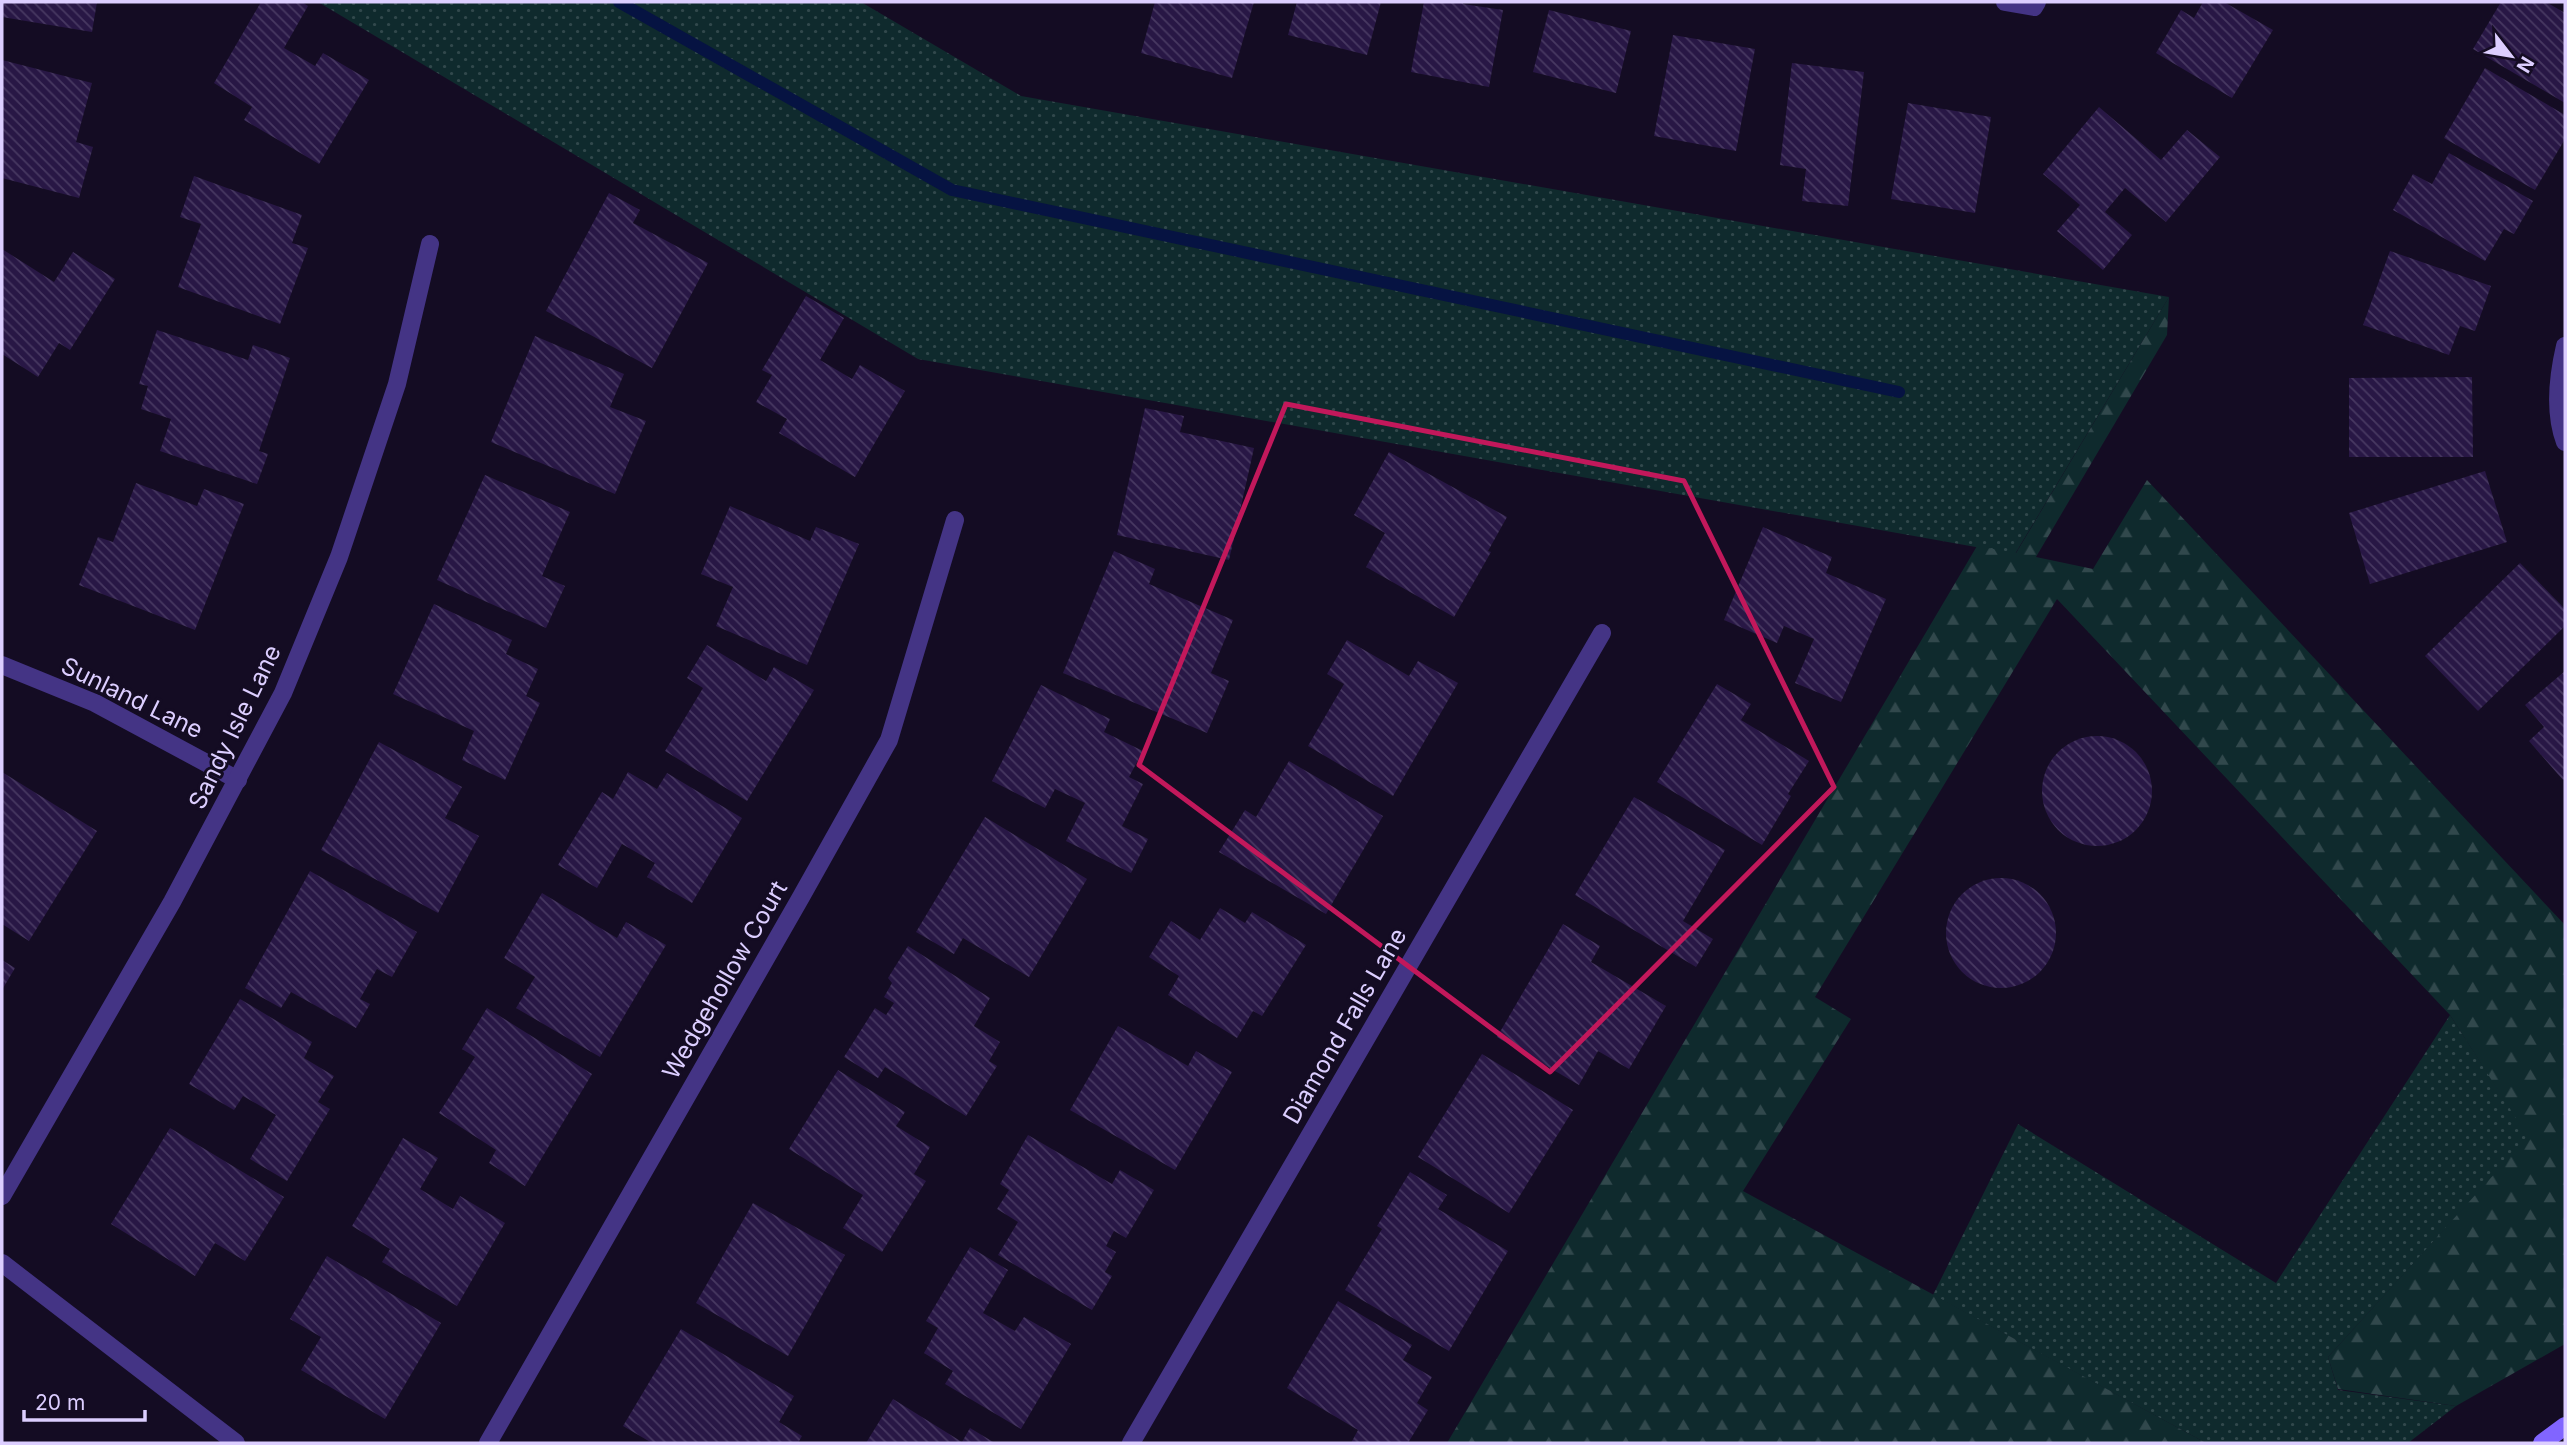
<svg xmlns="http://www.w3.org/2000/svg" width="2567" height="1445" viewBox="0 0 2567 1445" font-family="Inter,sans-serif">
  <style>
    .grass { fill: url(#grass-dots) }
    .forest { fill: url(#forest-firs) }
    .lines { fill: none; stroke-linecap: round; stroke-linejoin: round }
    .stream { stroke: #061342; stroke-width: 12 }
    .building { fill: url(#building-back-hatch) }
    .street { stroke: #443485; stroke-width: 18 }
    .secondary { stroke: #8165ff; stroke-width: 18 }
    .marked { fill: none; stroke: #c2185b; stroke-width: 5; stroke-linejoin: round }
    .labels { text-anchor: middle; stroke-width: 6; stroke-linejoin: round; paint-order: stroke }
    .street-label { font-size: 24px; fill: #dcceff; stroke: #140c23 }
  </style>
  <defs>
    <pattern id="grass-dots" width="8" height="8" patternUnits="userSpaceOnUse" patternTransform="scale(1.75)"><rect width="8" height="8" fill="#0f2a2d"/><path d="M2 2h.1M6 6h.1" fill="none" stroke="#31484c" stroke-width="1.8" stroke-linecap="round"/></pattern>
    <pattern id="forest-firs" width="22" height="20" patternUnits="userSpaceOnUse" patternTransform="scale(1.75)"><rect width="22" height="20" fill="#0f2a2d"/><path d="M5 1l3.5 6h-7zM16 11l3.5 6h-7z" fill="#31484c"/></pattern>
    <pattern id="building-back-hatch" width="6" height="6" patternUnits="userSpaceOnUse" patternTransform="scale(1.75)"><rect width="6" height="6" fill="#281745"/><path d="M-1 5l2 2M0 0l6 6M5-1l2 2" fill="none" stroke="#473861"/></pattern>
  </defs>
  <rect width="100%" height="100%" fill="#140c23"/>
  <!-- grass -->
  <g class="grass">
    <polygon points="318,2 861,2 1021,96 2169,297 2015,554 918,359"/>
    <polygon points="2450,1015 2529,1137 2328,1357 2338,1390 2456,1406 2408,1443 2206,1443 1933,1295 2018,1124 2276,1283"/>
  </g>
  <!-- forest -->
  <polygon class="forest" points="2169,297 2167,335 2036,557 2093,569 2147,480 2565,925 2565,1344 2456,1406 2338,1389 2328,1357 2528,1137 2450,1015 2057,599 1815,997 1851,1019 1743,1191 2206,1443 1447,1443 1977,546 2016,553"/>
  <g class="lines">
    <!-- stream -->
    <polyline class="stream" points="619,2 952,190 1899,392"/>
  </g>
  <!-- building -->
  <g class="building">
    <polygon points="2,2 97,2 92,32 2,17"/>
    <polygon points="261,2 302,2 308,6 284,48 315,66 323,53 369,80 319,164 244,120 252,107 214,83"/>
    <polygon points="1155,2 1254,2 1232,78 1141,53"/>
    <polygon points="1297,2 1381,2 1367,55 1288,35"/>
    <polygon points="1424,2 1464,2 1463,4 1503,10 1489,87 1411,72"/>
    <polygon points="2203,2 2224,2 2273,30 2232,98 2156,53 2181,10 2194,18"/>
    <polygon points="2501,2 2546,2 2565,13 2565,103 2473,49"/>
    <polygon points="1549,10 1631,31 1616,93 1533,72"/>
    <polygon points="1673,35 1755,49 1736,151 1654,136"/>
    <polygon points="2,60 92,83 76,142 93,147 79,198 2,178"/>
    <polygon points="1792,63 1864,72 1848,206 1802,201 1806,169 1780,165"/>
    <polygon points="2485,68 2565,115 2565,139 2535,190 2444,138"/>
    <polygon points="1908,103 1991,117 1975,213 1891,199"/>
    <polygon points="2099,107 2161,160 2187,130 2220,157 2166,222 2125,188 2105,212 2132,235 2103,270 2057,231 2080,205 2043,174"/>
    <polygon points="2449,153 2533,201 2514,234 2504,229 2485,261 2393,210 2413,174 2432,184"/>
    <polygon points="194,176 302,215 292,243 308,248 280,324 178,287 201,224 180,217"/>
    <polygon points="609,193 640,210 633,223 708,263 652,368 546,311"/>
    <polygon points="2,249 54,282 73,252 115,279 70,350 59,343 38,377 2,354"/>
    <polygon points="2390,251 2491,286 2475,331 2460,326 2449,355 2363,325"/>
    <polygon points="806,296 844,318 820,360 852,379 860,365 905,391 855,477 779,433 787,419 756,402 772,375 762,370"/>
    <polygon points="157,330 248,360 253,345 290,358 259,451 268,454 257,484 160,451 171,419 141,409 148,386 139,384"/>
    <polygon points="535,336 624,374 610,407 646,421 615,494 491,442"/>
    <polygon points="2472,377 2473,457 2349,457 2349,378"/>
    <polygon points="1145,408 1184,416 1180,432 1254,448 1229,560 1117,535"/>
    <polygon points="1389,452 1507,517 1488,551 1491,552 1454,617 1366,567 1385,533 1354,515"/>
    <polygon points="2485,471 2507,542 2370,584 2349,513"/>
    <polygon points="485,475 570,512 542,576 565,586 546,628 437,580"/>
    <polygon points="136,483 197,506 204,489 244,504 195,630 79,585 98,537 113,542"/>
    <polygon points="730,506 810,541 816,527 859,544 807,665 716,626 733,587 701,574"/>
    <polygon points="1763,527 1832,557 1826,573 1886,599 1841,702 1795,683 1814,639 1784,626 1777,643 1724,620"/>
    <polygon points="1114,551 1155,569 1149,584 1233,620 1211,673 1229,681 1207,733 1063,673"/>
    <polygon points="2520,563 2565,609 2565,626 2478,711 2425,656"/>
    <polygon points="434,604 512,640 506,654 538,669 526,696 540,703 505,780 462,760 474,731 393,694"/>
    <polygon points="1347,640 1409,676 1418,661 1458,683 1393,796 1308,746 1344,684 1327,674"/>
    <polygon points="707,645 766,681 774,667 814,690 747,801 665,751 703,688 687,678"/>
    <polygon points="2565,671 2565,778 2563,780 2529,741 2544,727 2525,705"/>
    <polygon points="1717,684 1751,704 1741,720 1809,761 1788,794 1791,796 1762,845 1657,782"/>
    <polygon points="1041,685 1110,719 1104,732 1143,751 1129,777 1143,784 1122,826 1148,839 1131,873 1066,841 1085,803 1055,789 1045,808 992,781"/>
    <circle cx="2097" cy="791" r="55"/>
    <polygon points="379,742 462,787 445,818 479,836 438,913 321,850"/>
    <polygon points="1289,761 1383,816 1326,914 1219,852 1245,810 1256,817"/>
    <polygon points="2,772 97,831 29,941 2,924"/>
    <polygon points="628,772 657,789 667,773 742,818 692,903 647,877 655,863 622,844 597,888 558,865 602,792 613,799"/>
    <polygon points="1634,797 1725,850 1683,921 1713,939 1696,967 1575,895"/>
    <polygon points="985,817 1087,879 1029,977 963,938 954,954 916,932"/>
    <polygon points="310,871 417,932 392,977 377,969 360,999 370,1004 356,1028 291,992 281,1008 245,988"/>
    <circle cx="2001" cy="933" r="55"/>
    <polygon points="542,893 617,938 626,922 666,945 600,1057 516,1008 535,977 504,958"/>
    <polygon points="1220,908 1245,923 1252,912 1306,945 1262,1016 1253,1011 1237,1038 1168,995 1179,976 1149,957 1171,921 1200,940"/>
    <polygon points="1563,924 1600,946 1591,962 1666,1006 1629,1069 1598,1051 1579,1085 1497,1037"/>
    <polygon points="908,946 990,998 974,1026 1000,1042 989,1061 997,1066 966,1116 885,1067 878,1078 844,1057 875,1008 886,1015 894,1003 884,997 892,983 888,978"/>
    <polygon points="2,960 15,968 2,990"/>
    <polygon points="240,999 312,1042 304,1058 334,1076 318,1102 330,1109 287,1181 250,1159 276,1115 243,1096 234,1110 189,1084"/>
    <polygon points="487,1008 592,1074 525,1186 489,1163 496,1150 439,1113 475,1057 462,1049"/>
    <polygon points="1118,1026 1188,1066 1196,1051 1232,1072 1175,1170 1070,1110"/>
    <polygon points="1482,1054 1573,1110 1509,1213 1418,1157"/>
    <polygon points="838,1070 905,1112 896,1126 930,1147 914,1174 926,1181 882,1252 843,1228 863,1195 789,1149"/>
    <polygon points="170,1128 284,1197 245,1261 215,1243 195,1276 111,1224"/>
    <polygon points="1028,1135 1112,1184 1120,1170 1154,1190 1126,1238 1114,1231 1106,1246 1116,1252 1105,1272 1112,1276 1092,1310 998,1255 1018,1222 997,1209 1009,1190 1000,1184"/>
    <polygon points="403,1138 438,1158 420,1189 453,1209 460,1196 505,1223 457,1306 382,1262 390,1249 352,1226"/>
    <polygon points="1410,1172 1447,1195 1438,1209 1508,1251 1449,1351 1345,1290 1382,1229 1377,1226"/>
    <polygon points="753,1203 845,1255 788,1356 696,1303"/>
    <polygon points="970,1247 1008,1270 983,1313 1015,1331 1024,1317 1071,1344 1021,1429 945,1384 953,1371 924,1353 938,1328 926,1321"/>
    <polygon points="327,1256 441,1323 385,1419 301,1370 321,1337 290,1319"/>
    <polygon points="1338,1301 1412,1345 1403,1360 1432,1377 1417,1403 1428,1410 1408,1443 1351,1443 1358,1430 1287,1388"/>
    <polygon points="681,1329 794,1396 779,1422 802,1436 798,1443 652,1443 623,1426"/>
    <polygon points="893,1399 962,1442 970,1428 995,1443 866,1443"/>
  </g>
  <g class="lines">
    <!-- street -->
    <g class="street">
      <polyline points="2005,2 2034,7 2037,2"/>
      <path d="M2565 346C2558 376 2554 413 2565 442"/>
      <polyline points="2,665 95,703 238,780"/>
      <polyline points="2,1196 172,902 283,693 339,557 397,384 430,244"/>
      <polyline points="2,1263 236,1443"/>
      <polyline points="488,1443 801,897 889,740 955,520"/>
      <polyline points="1131,1443 1602,633"/>
    </g>
    <!-- secondary -->
    <polyline class="secondary" points="2542,1443 2565,1426"/>
  </g>
  <!-- marked area -->
  <path class="marked" d="M1286 404 1684 481 1834 787 1550 1072 1139 765Z"/>
  <g class="labels">
    <!-- street labels -->
    <g class="street-label">
      <text transform="translate(132 698) rotate(26)" y="8">Sunland Lane</text>
      <text transform="translate(235 727) rotate(-64)" y="8">Sandy Isle Lane</text>
      <text transform="translate(725 980) rotate(-60)" y="8">Wedgehollow Court</text>
      <text transform="translate(1345 1026) rotate(-60)" y="8">Diamond Falls Lane</text>
    </g>
  </g>
  <!-- border -->
  <rect width="2567" height="1445" fill="none" stroke="#dcceff" stroke-width="7"/>
  <!-- north arrow -->
  <g transform="translate(2511 56) rotate(121)" stroke="#140c23" stroke-width="5" paint-order="stroke">
  <path d="M0-5L12 26L0 18L-12 26Z" fill="#dcceff"/>
  <text y="-10" font-size="19" font-weight="bold" text-anchor="middle" fill="#dcceff">N</text>
  </g>
  <!-- scale -->
  <path d="M24 1410v10h121v-10" fill="none" stroke="#dcceff" stroke-width="3.5"/>
  <text x="35" y="1410" font-size="21" fill="#dcceff" stroke="#140c23" stroke-width="5" paint-order="stroke">20 m</text>
</svg>
